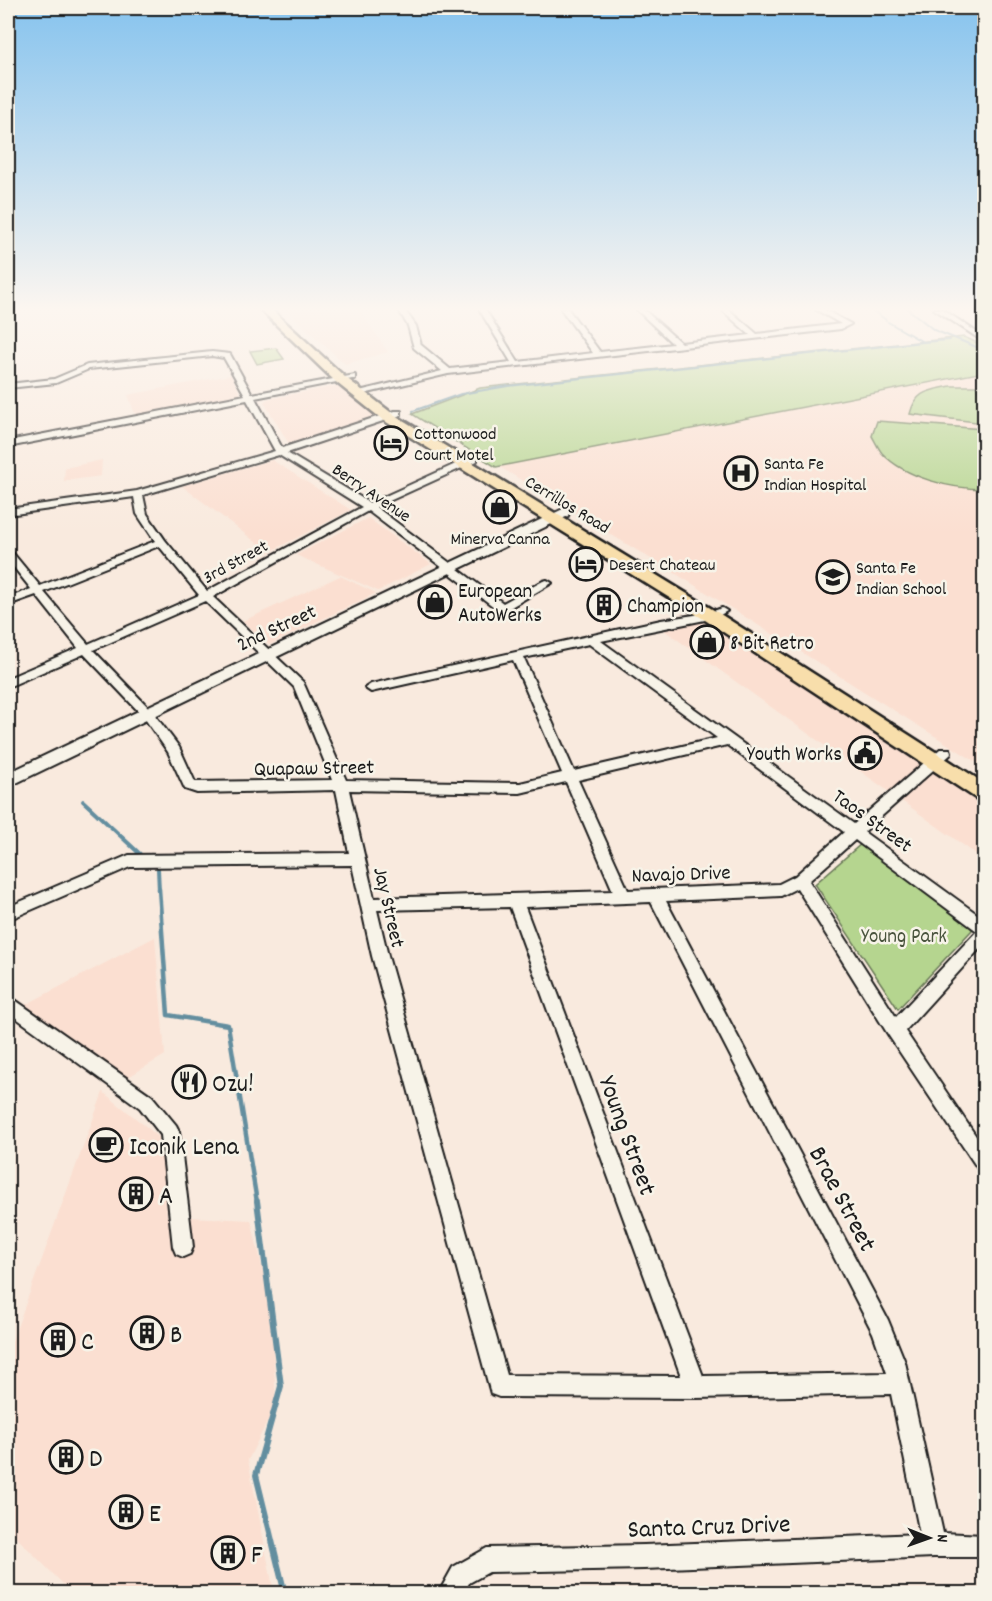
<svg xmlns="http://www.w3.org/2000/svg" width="992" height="1601" viewBox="0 0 992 1601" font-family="Dekko,sans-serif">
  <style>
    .built { fill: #fbdfd1 }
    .green { fill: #b5d58f; stroke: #687856; stroke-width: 1.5 }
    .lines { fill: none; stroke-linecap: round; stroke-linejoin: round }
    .stream-far3 { stroke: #648e9f; stroke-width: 2 }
    .stream-far2 { stroke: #648e9f; stroke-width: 4 }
    .stream-far1 { stroke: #648e9f; stroke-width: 4.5 }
    .stream { stroke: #648e9f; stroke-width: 6 }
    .street-casing { stroke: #1c1c1c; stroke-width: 4 }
    .secondary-casing { stroke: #1c1c1c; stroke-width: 4 }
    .primary-casing { stroke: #1c1c1c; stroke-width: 5 }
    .street { fill: #f7f3e8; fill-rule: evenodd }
    .secondary { fill: #f7f3e8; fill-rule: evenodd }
    .primary { fill: #f8deab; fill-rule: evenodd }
    .labels { text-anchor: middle; stroke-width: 5; stroke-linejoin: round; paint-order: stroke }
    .far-poi-label { font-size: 18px; fill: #1c1c1c; stroke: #f7f3e8; text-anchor: start }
    .far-street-label { font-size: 18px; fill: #1c1c1c; stroke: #f7f3e8 }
    .poi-label { font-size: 21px; fill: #1c1c1c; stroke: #f7f3e8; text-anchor: start }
    .street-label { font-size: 21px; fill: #1c1c1c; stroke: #f7f3e8 }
    .park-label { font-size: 21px; fill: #4a543e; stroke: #f7f3e8 }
    .near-poi-label { font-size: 26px; fill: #1c1c1c; stroke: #f7f3e8; text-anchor: start }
    .near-street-label { font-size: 26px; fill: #1c1c1c; stroke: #f7f3e8 }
  </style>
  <rect width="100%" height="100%" fill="#f9eade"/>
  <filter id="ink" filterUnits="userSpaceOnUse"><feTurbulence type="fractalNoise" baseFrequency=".0167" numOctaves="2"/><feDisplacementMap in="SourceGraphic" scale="12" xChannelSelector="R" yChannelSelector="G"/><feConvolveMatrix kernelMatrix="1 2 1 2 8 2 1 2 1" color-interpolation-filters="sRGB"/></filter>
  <g filter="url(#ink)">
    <!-- built -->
    <g class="built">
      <polygon points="285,309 359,309 388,352 345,364"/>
      <polygon points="984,372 984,767 696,586 498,466"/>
      <polygon points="231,375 242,397 136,417 128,395"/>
      <polygon points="335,386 341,387 377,416 289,444 264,402 267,399"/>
      <polygon points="102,460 101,476 64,481 65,468"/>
      <polygon points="272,460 351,510 269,552 182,486"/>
      <polygon points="368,518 431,564 378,591 296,555"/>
      <polygon points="340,576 376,593 269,645 243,621"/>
      <polygon points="707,621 984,801 984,860 664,630"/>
      <polygon points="155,937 165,1055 125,1079 25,1005"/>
      <polygon points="103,1092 159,1137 163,1152 167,1216 251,1220 271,1305 276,1404 248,1460 274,1593 72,1593 8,1529 8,1352"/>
    </g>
    <!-- green -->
    <g class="green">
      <polygon points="964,337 984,346 984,372 496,467 412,414 480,388"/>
      <polygon points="276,348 284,359 257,364 250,351"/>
      <path d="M951 386H976L984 402V423L910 414C916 390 929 391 951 386Z"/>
      <path d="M877 421 984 429V489C952 489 905 478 882 453 878 448 875 441 872 436Z"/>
      <polygon points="861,844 971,926 972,930 898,1009 815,884"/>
    </g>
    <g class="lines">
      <!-- stream-far3 -->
      <g class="stream-far3">
        <polyline points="871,309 886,320"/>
        <polyline points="908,309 934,330 984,350"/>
        <polyline points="888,322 923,342 950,340"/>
        <polyline points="413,411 461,394 508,386 923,342"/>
      </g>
      <!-- stream-far2 -->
      <g class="stream-far2">
        <polyline points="83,801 140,854"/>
        <polyline points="158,869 159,891"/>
      </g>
      <!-- stream-far1 -->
      <polyline class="stream-far1" points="159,889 168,1015 228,1025 257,1202"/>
      <!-- stream -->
      <polyline class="stream" points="257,1201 281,1386 256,1475 285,1594"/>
      <!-- street casing -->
      <g class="street-casing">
        <g id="street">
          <polygon points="398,309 404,309 416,326 421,345 450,369 511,362 479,309 485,309 518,362 593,353 561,309 568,309 600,352 673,344 636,309 643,309 681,343 750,335 721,309 728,309 757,334 841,324 815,309 823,309 851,324 841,329 448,374 355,396 355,392 442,371 414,348 408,326"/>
          <polygon points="934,309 942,309 984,337 984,342"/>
          <path d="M212 352 230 354 252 394 355 375V379H352L255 398 282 448 395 411H401V415L287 453 370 503 471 457H477V461L376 507 503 603 543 581 547 580 552 583 506 610H498L368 511 213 597 303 682 346 780 520 783 562 773 513 660 371 692 365 688 371 684 661 620 708 613 722 608 727 611 715 618 601 641 854 824 940 749H950L951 752 950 755 864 832 984 919V944L905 1031 984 1148V1172L978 1169 889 1036 797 888 781 896 666 901 888 1320 905 1362 943 1533 984 1535V1557H934L644 1569 489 1572 469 1583 464 1594H438L453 1567 487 1548 644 1545 920 1534 891 1394 696 1398 499 1397 491 1394 372 956 352 865 130 867 8 920V907L129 855 349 853 336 790 197 793 185 789 168 752 143 716 84 654 8 687V678L78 648 36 595 8 605V598L31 589 8 560V551L12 552 40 586 155 541 137 514 134 497 8 515V509L137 491 275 451 247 400 8 447V441L245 395 224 358 212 356 89 369 56 383 8 388V384L54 379 87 365ZM279 455 362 507 207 591 165 540 147 514 143 495ZM159 546 199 595 88 644 44 592ZM205 601 294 687 332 780 195 782 179 747 151 710 93 650ZM589 644 717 738 574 771 524 658ZM727 745 844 832 795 876 779 884 628 890 578 780ZM566 782 613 891 374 898 349 790 520 793ZM855 840 977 931 896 1017 809 881ZM651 902 873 1333 887 1373 703 1376 525 907ZM510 907 681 1376 507 1375 388 956 377 910Z"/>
          <polygon points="8,995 152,1096 176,1125 179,1131 193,1247 190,1254 183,1257 176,1254 173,1247 161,1135 140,1108 8,1012"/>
        </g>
      </g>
      <!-- secondary casing -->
      <g class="secondary-casing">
        <polygon id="secondary" points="563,509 568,510 569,513 568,516 8,787 8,773"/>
      </g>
      <!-- primary casing -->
      <g class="primary-casing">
        <polygon id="primary" points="260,309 271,309 345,377 393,414 717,612 984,783 984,801 977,799 705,620 383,420 337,383"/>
      </g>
      <!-- street -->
      <use href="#street" class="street"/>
      <!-- secondary -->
      <use href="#secondary" class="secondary"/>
      <!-- primary -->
      <use href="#primary" class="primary"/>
    </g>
  </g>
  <!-- sky -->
  <linearGradient id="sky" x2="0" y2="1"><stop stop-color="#86c3ee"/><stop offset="0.58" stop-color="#fcf6f0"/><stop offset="1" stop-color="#fcf6f0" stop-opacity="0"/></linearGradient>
  <rect width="992" height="533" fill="url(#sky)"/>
  <!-- icons -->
  <defs>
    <g id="hotel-ring" transform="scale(1.725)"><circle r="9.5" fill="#f7f3e8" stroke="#1c1c1c" stroke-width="1.5"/><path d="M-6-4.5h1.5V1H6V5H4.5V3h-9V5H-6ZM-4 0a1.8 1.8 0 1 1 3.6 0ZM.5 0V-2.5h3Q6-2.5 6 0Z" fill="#1c1c1c"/></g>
    <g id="hospital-ring" transform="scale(1.725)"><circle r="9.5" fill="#f7f3e8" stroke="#1c1c1c" stroke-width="1.5"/><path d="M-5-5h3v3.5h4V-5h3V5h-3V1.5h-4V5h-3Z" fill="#1c1c1c"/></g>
    <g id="shop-ring" transform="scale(1.725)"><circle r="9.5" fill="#f7f3e8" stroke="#1c1c1c" stroke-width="1.5"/><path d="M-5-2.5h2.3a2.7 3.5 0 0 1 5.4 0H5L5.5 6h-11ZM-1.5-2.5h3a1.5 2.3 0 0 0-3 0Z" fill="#1c1c1c"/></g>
    <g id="school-ring" transform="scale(1.725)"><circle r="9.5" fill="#f7f3e8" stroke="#1c1c1c" stroke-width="1.5"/><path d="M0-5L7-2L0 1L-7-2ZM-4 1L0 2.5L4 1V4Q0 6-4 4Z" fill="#1c1c1c"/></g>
    <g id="building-ring" transform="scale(1.725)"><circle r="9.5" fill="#f7f3e8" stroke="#1c1c1c" stroke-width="1.5"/><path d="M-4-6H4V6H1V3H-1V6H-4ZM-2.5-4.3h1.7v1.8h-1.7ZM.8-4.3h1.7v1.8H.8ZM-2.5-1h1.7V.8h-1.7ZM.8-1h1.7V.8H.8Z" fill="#1c1c1c"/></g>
    <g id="civic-ring" transform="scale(1.725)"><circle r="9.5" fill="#f7f3e8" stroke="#1c1c1c" stroke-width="1.5"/><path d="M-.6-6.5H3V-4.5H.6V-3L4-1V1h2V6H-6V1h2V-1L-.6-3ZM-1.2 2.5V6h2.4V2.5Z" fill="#1c1c1c"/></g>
    <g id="restaurant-ring" transform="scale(1.725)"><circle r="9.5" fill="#f7f3e8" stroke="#1c1c1c" stroke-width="1.5"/><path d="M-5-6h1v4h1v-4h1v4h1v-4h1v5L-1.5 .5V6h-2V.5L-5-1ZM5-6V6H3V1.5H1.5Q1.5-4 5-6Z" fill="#1c1c1c"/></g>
    <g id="cafe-ring" transform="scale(1.725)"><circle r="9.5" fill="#f7f3e8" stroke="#1c1c1c" stroke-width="1.5"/><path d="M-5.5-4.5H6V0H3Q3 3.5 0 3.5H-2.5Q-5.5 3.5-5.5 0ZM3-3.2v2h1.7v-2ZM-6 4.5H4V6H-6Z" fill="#1c1c1c"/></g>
  </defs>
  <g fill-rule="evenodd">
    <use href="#hotel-ring" x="391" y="443"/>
    <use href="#hospital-ring" x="741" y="473"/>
    <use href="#shop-ring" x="500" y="507"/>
    <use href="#hotel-ring" x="586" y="564"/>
    <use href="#school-ring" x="833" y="577"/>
    <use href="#shop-ring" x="435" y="602"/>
    <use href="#building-ring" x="604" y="605"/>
    <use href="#shop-ring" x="707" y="642"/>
    <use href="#civic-ring" x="865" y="753"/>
    <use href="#restaurant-ring" x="189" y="1082"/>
    <use href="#cafe-ring" x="106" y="1145"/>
    <use href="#building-ring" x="136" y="1194"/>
    <use href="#building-ring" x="147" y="1333"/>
    <use href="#building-ring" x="58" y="1340"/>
    <use href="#building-ring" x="66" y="1457"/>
    <use href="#building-ring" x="126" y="1512"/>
    <use href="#building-ring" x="228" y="1553"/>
  </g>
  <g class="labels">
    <!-- far-poi labels -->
    <g class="far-poi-label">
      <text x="414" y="439">Cottonwood<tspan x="414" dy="21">Court Motel</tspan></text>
      <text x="764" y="469">Santa Fe<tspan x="764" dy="21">Indian Hospital</tspan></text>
      <text x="500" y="544" text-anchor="middle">Minerva Canna</text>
      <text x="609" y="570">Desert Chateau</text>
      <text x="856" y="573">Santa Fe<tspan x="856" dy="21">Indian School</tspan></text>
    </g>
    <!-- far-street labels -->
    <g class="far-street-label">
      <text transform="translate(372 492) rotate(34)" y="6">Berry Avenue</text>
      <text transform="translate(568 504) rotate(31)" y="6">Cerrillos Road</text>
      <text transform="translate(235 561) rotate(-29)" y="6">3rd Street</text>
    </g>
    <!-- poi labels -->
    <g class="poi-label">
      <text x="458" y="597">European<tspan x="458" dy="24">AutoWerks</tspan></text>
      <text x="627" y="612">Champion</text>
      <text x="730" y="649">8 Bit Retro</text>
      <text x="842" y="760" text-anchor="end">Youth Works</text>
    </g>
    <!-- street labels -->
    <g class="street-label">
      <text transform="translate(276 627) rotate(-25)" y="7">2nd Street</text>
      <text transform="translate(314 767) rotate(-1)" y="7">Quapaw Street</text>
      <text transform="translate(873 820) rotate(36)" y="7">Taos Street</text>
      <text transform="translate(681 873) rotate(-2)" y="7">Navajo Drive</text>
      <text transform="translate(390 907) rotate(77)" y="7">Jay Street</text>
    </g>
    <!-- park labels -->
    <g class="park-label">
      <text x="904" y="942">Young Park</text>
    </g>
    <!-- near-poi labels -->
    <g class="near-poi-label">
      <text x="212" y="1091">Ozu!</text>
      <text x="129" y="1154">Iconik Lena</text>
      <text x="159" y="1203">A</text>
      <text x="170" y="1342">B</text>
      <text x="81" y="1349">C</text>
      <text x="89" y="1466">D</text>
      <text x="149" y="1521">E</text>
      <text x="251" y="1562">F</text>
    </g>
    <!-- near-street labels -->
    <g class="near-street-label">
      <text transform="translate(629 1135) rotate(70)" y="9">Young Street</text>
      <text transform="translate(844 1198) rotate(62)" y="9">Brae Street</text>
      <text transform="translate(709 1525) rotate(-2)" y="9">Santa Cruz Drive</text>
    </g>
  </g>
  <!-- margin -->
  <rect width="992" height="1601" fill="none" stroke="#f7f3e8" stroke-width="30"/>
  <rect x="15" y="15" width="962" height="1571" fill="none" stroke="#1c1c1c" stroke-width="2" filter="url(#ink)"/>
  <!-- north arrow -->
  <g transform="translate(929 1538) rotate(91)" stroke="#f7f3e8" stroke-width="4.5" paint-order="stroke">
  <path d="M0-4.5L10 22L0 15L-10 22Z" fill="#1c1c1c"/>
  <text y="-9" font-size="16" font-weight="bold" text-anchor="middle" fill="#1c1c1c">N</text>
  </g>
</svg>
